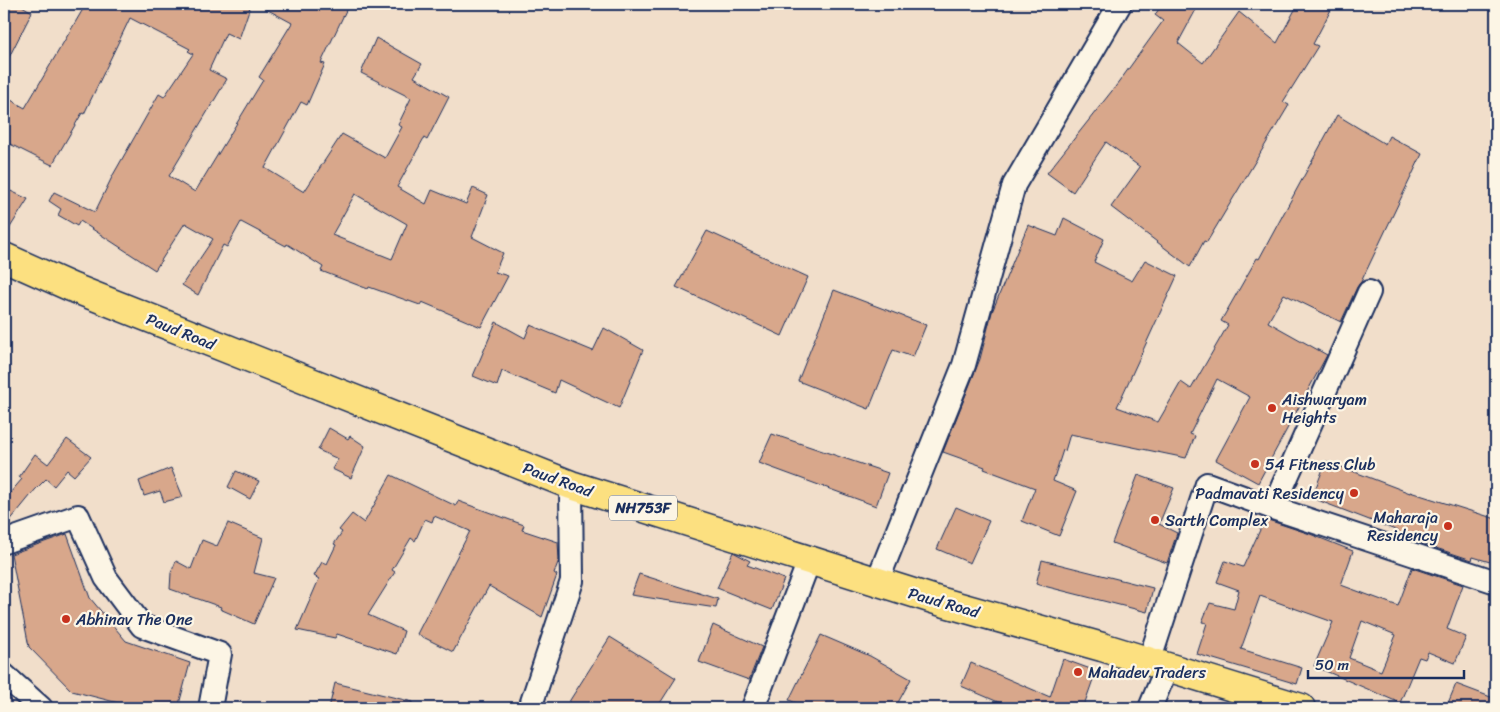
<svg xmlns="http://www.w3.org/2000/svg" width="1500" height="712" viewBox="0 0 1500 712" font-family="Sriracha,sans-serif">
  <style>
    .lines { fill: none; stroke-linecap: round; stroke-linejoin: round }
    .stream { stroke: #5589aa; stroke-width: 6 }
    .building { fill: #d8a78b; stroke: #1b2f5e; fill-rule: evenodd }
    .minor-casing { stroke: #1b2f5e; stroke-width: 26 }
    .major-casing { stroke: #1b2f5e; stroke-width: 31 }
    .minor { stroke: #fcf5e5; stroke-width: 22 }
    .major { stroke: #fce080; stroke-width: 28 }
    .poi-dot { fill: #c8321e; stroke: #fcf5e5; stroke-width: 2 }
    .labels { text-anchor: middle; stroke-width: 4.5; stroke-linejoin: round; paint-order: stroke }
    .shield { fill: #fcf5e5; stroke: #5e6a86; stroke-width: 1 }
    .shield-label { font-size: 15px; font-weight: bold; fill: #1b2f5e }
    .street-label { font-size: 16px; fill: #1b2f5e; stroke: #fcf5e5 }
    .poi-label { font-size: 16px; fill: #1b2f5e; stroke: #fcf5e5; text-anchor: start }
  </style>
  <rect width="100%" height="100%" fill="#f1deca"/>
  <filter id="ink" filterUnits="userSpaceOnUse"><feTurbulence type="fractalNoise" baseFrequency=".02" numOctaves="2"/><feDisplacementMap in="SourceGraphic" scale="10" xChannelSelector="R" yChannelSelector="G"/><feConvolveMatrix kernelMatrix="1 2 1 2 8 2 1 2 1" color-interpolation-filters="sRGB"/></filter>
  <g filter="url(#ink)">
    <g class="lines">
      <!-- stream -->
      <polyline class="stream" points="1496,56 1494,65 1496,68"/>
    </g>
    <!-- building -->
    <g class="building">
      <polygon points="4,4 19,4 32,12 4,67"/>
      <path d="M86 4H251L239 39 226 33 209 70 227 79 169 176 195 192 263 80 259 77 292 23 257 4H349L321 63 325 64 307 105 301 102 265 168 304 192 342 134 385 158 402 127 398 125 411 98 361 73 376 38 422 64 414 77 449 97 427 140 424 138 397 187 426 204 432 190 466 204 473 188 488 195 472 237 503 253 495 272 508 276 481 327 422 302 420 305 369 287 368 289 321 271 323 267 287 244 286 246 241 222 227 247 223 245 198 295 182 285 213 239 185 223 155 270 80 221 77 226 58 215 61 209 49 201 54 192 95 212 113 175 159 94 164 97 193 54 188 51 190 49 130 18 84 114 82 113 52 165 4 141V96L25 108ZM355 194 407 224 392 259 332 235Z"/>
      <polygon points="1162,4 1199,4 1178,43 1203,63 1239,12 1277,43 1298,4 1334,4 1313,44 1318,46 1283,102 1289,105 1207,242 1204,241 1190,267 1111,207 1140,167 1106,142 1073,192 1047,173 1119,82 1163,21 1155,15"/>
      <polygon points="1337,115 1385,144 1389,136 1422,154 1361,282 1357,287 1341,322 1284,294 1268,322 1327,355 1258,483 1216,460 1250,397 1217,379 1190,434 1195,436 1186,458 1070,434 1065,451 1063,450 1053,481 1077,491 1059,536 1022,521 1035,488 984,469 985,467 943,452 980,359 992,312 1028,225 1057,236 1064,218 1104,239 1094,262 1132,281 1145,260 1177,276 1117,407 1158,422 1181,382 1191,389 1228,325 1221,321 1257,258 1259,259"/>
      <polygon points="4,188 28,199 4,237"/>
      <polygon points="707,231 808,277 782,336 676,287"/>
      <polygon points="834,290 926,325 913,357 893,350 869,409 798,381"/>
      <polygon points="496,322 525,338 530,325 593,351 604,328 643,350 619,408 559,380 555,393 502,371 497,386 473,376"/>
      <polygon points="329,428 348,439 350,436 365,446 351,478 332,469 338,459 318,450"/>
      <polygon points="772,434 888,473 876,506 759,463"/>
      <polygon points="67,439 91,457 74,476 67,470 54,486 46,479 35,490 4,528 4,500 22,479 19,477 35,454 48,464"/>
      <polygon points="1326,461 1410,493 1410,492 1496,519 1496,542 1490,562 1473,557 1472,560 1421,543 1422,540 1398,533 1398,531 1312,498"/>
      <polygon points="171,468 183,497 164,502 160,491 144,496 139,481"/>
      <polygon points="236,471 259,481 250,499 228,487"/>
      <polygon points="391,475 456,506 458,501 524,525 522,530 558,542 559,560 554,573 557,575 542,617 489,586 453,652 417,634 470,531 434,516 432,522 425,519 415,541 411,538 392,570 395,572 368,615 404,631 397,654 337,634 335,638 297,630 319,579 314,576 322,562 327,564 336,545 334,544 342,532 339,530 352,514 364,523"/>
      <polygon points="1138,475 1174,488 1159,524 1177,533 1167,563 1112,543"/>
      <polygon points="956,507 989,521 970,563 937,549"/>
      <path d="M1265 519 1310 534 1353 551 1341 585 1398 606 1412 568 1463 585 1447 629 1466 637 1455 663 1428 652 1425 659 1419 657 1400 703 1314 666 1333 622 1260 596 1241 649 1302 668 1297 684 1197 654 1207 623 1202 622 1210 603 1234 609 1239 590 1217 582 1225 561 1243 567ZM1362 621 1396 635 1381 671 1349 658Z"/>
      <polygon points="228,523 263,538 254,573 274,578 254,624 220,609 221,607 170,589 171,573 176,561 191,569 202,540 217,546"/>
      <polygon points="67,534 90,598 126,641 190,663 178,708 138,708 72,691 29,647 11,554"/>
      <polygon points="733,552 750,561 747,565 784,579 772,610 717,588"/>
      <polygon points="1042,560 1153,588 1147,612 1036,584"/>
      <polygon points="639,574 718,599 716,608 631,595"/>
      <polygon points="713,625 762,647 749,680 699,662"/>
      <polygon points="821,635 870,656 911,679 895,708 808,708 789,700"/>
      <polygon points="610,637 676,678 657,708 565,708"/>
      <polygon points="1063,659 1096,671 1083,708 1012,708 961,686 971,663 1050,697"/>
      <polygon points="335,683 413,702 412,708 329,708"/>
      <polygon points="1456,684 1496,699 1496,708 1446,708"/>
    </g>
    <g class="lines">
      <!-- minor casing -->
      <g class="minor-casing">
        <g id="minor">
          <polyline points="1273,508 1496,582"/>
          <polyline points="4,542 78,516 106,578 142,626 220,654 210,708"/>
          <polyline points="877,582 964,365 1014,185 1120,4"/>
          <polyline points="1149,662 1207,484 1273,508 1369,292"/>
          <polyline points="4,675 41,708"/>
          <polyline points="530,708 572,581 571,485"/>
          <polyline points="753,708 809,561"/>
          <polyline points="1150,708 1167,667"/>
        </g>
      </g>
      <!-- major casing -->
      <g class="major-casing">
        <polyline id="major" points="4,257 71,287 571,485 942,602 1102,647 1301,708"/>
      </g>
      <!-- minor -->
      <use href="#minor" class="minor"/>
      <!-- major -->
      <use href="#major" class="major"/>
    </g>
  </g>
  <!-- markers -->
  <g class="poi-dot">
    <circle cx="1272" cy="408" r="5"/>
    <circle cx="1255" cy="464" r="5"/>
    <circle cx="1354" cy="493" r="5"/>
    <circle cx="1155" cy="520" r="5"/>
    <circle cx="1448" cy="526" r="5"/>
    <circle cx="66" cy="619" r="5"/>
    <circle cx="1078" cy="672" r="5"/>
  </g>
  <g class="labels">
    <!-- shield labels -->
    <rect class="shield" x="609" y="495.5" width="68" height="25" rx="4"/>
    <g class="shield-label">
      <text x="643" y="513">NH753F</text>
    </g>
    <!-- street labels -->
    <g class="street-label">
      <text transform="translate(181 331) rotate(22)" y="6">Paud Road</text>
      <text transform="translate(558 479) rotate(20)" y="6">Paud Road</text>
      <text transform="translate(944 602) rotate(16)" y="6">Paud Road</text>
    </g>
    <!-- poi labels -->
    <g class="poi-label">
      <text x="1282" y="405">Aishwaryam<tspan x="1282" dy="18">Heights</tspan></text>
      <text x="1265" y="470">54 Fitness Club</text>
      <text x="1344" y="499" text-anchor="end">Padmavati Residency</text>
      <text x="1438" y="523" text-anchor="end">Maharaja<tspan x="1438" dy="18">Residency</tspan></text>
      <text x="1165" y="526">Sarth Complex</text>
      <text x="76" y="625">Abhinav The One</text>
      <text x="1088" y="678">Mahadev Traders</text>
    </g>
  </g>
  <!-- margin -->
  <rect width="1500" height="712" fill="none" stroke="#fcf5e5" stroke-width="20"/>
  <rect x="10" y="10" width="1480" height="692" fill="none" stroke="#1b2f5e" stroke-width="2" filter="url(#ink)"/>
  <!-- scale -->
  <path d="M1308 670v8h156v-8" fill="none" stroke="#1b2f5e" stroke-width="2.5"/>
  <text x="1315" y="670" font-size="15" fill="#1b2f5e" stroke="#fcf5e5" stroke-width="4" paint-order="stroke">50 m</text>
</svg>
